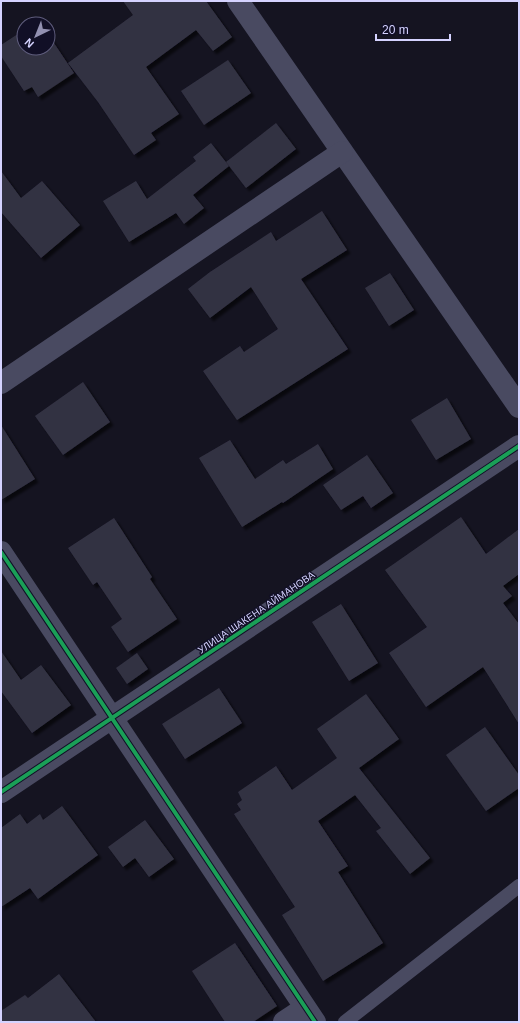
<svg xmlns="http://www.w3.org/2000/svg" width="520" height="1023" viewBox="0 0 520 1023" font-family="Helvetica,sans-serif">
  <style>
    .building { fill: #333243; filter: url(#shadow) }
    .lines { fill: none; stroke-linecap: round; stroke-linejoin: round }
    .service { stroke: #494a61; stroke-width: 14 }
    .minor { stroke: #494a61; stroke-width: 22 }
    .cycleway-casing { stroke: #110f26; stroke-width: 6 }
    .cycleway { stroke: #1a9f57; stroke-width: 4 }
    .labels { text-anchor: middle; stroke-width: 3; stroke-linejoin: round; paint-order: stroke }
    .street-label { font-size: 10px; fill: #d5d3ff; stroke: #110f26 }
  </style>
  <defs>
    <filter id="shadow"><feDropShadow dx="3.5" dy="3.5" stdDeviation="1" flood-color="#0009"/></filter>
  </defs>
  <rect width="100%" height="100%" fill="#151421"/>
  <!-- building -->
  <g class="building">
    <polygon points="123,1 206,1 232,37 213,51 196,30 146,67 179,114 151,133 156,140 134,155 98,102 68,63 133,15"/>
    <polygon points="24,30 24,48 48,48 48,34 74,73 38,97 32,87 24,91 1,56 1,45"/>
    <polygon points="228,60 251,93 204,125 181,91"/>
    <polygon points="276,123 296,149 246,188 226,162"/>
    <polygon points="211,143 229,166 193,195 204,208 184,224 176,213 129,242 103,201 136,181 147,199 196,161 193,157"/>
    <polygon points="1,171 21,198 42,181 80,225 41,258 1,212"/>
    <polygon points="322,211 347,250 301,279 348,349 237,420 203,371 240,346 244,352 278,329 251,287 210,318 188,289 210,272 271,232 276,241"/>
    <polygon points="390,273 414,310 389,326 365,288"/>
    <polygon points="83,382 110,422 63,455 35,416"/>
    <polygon points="447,398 471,439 436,460 411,420"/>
    <polygon points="1,425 35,479 1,500"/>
    <polygon points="230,440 255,479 283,460 286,464 318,444 333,469 283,503 282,502 242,527 199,458"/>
    <polygon points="367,455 393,493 371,508 363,496 341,510 323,485"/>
    <polygon points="461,517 486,554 519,529 519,574 503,586 512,596 503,603 519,624 519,724 483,667 426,707 389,653 427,627 385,570"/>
    <polygon points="114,518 152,577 150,579 177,619 128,652 111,627 122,619 97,582 93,585 68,548"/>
    <polygon points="341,604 378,663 349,681 312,622"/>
    <polygon points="1,651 21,680 41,665 71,705 32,733 1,691"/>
    <polygon points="137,653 148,669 127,684 116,668"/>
    <polygon points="219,688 242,723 185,759 162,724"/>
    <polygon points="366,694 399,739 359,768 430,858 410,874 376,831 381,828 355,795 318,821 348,866 338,872 383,943 323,981 282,915 295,907 234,814 241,810 237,804 242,800 238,792 276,766 292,790 337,758 317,729"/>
    <polygon points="485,727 519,775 519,788 486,811 446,755"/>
    <polygon points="62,806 98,855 38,899 30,888 1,907 1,828 20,814 27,824 40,814 43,820"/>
    <polygon points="145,820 174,859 149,877 135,858 123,867 108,847"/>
    <polygon points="235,943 277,1006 253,1022 225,1022 192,971"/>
    <polygon points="59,974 96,1022 1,1022 1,1011 25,995 28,998"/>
  </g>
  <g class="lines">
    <!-- service -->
    <polyline class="service" points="345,1022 519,886"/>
    <!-- minor -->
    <g class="minor">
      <polyline points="238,1 519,407"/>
      <polyline points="1,383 342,152"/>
      <polyline points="1,552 315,1022"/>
      <polyline points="1,792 519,446"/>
      <polyline points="284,1022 305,1008"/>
    </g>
    <!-- cycleway casing -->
    <g class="cycleway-casing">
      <g id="cycleway">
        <polyline points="1,552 315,1022"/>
        <polyline points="1,792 519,446"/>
      </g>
    </g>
    <!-- cycleway -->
    <use href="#cycleway" class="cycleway"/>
  </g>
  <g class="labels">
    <!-- street labels -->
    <g class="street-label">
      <text transform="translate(256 612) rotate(-34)" y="4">УЛИЦА ШАКЕНА АЙМАНОВА</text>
    </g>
  </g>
  <!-- border -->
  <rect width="520" height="1023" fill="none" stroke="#d5d3ff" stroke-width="4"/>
  <!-- north arrow -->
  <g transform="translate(36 36) rotate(223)"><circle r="19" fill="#110f26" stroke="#5f5d7d"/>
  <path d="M0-3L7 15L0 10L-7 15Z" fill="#9290b1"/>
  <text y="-6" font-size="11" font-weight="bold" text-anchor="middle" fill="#d5d3ff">N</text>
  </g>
  <!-- scale -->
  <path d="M376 34v6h74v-6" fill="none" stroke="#d5d3ff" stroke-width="2"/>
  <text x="382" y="34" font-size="12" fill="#d5d3ff" stroke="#110f26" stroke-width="3" paint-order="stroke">20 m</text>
</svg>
